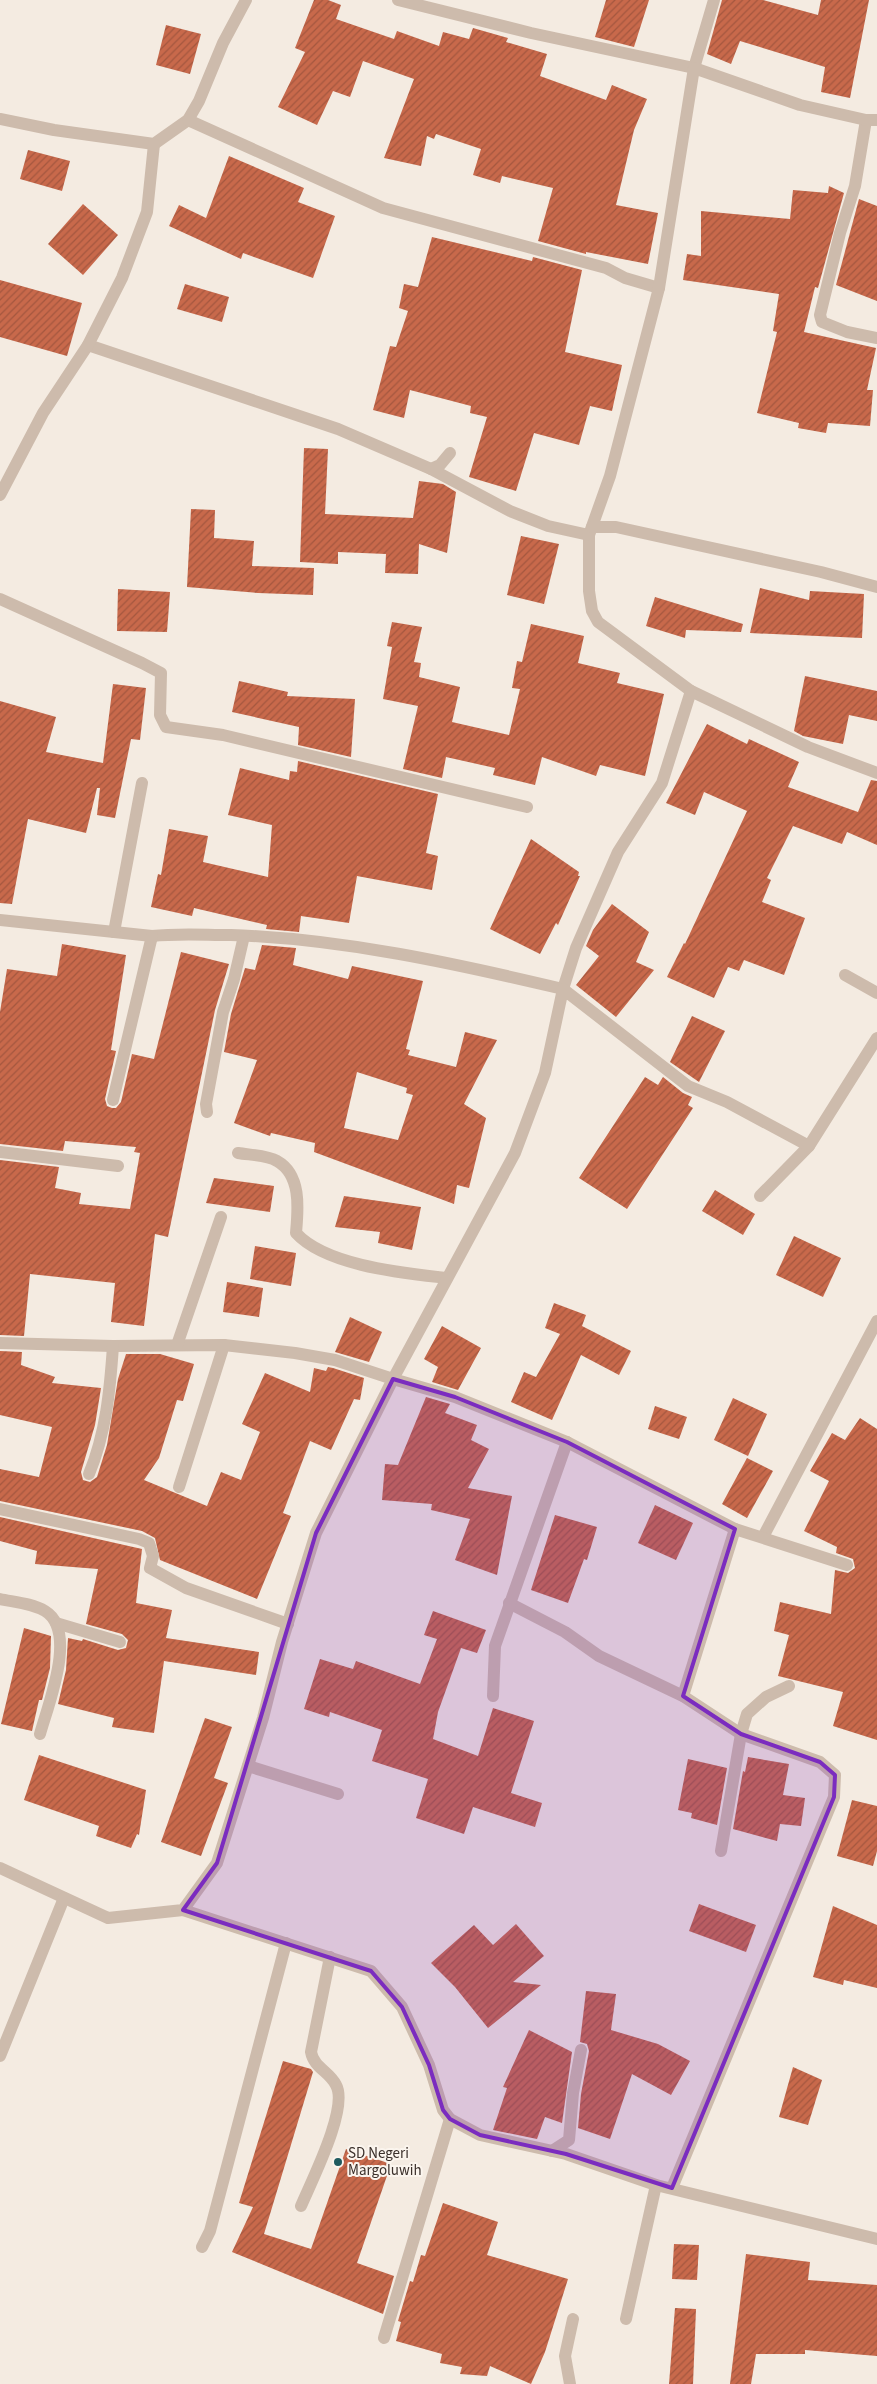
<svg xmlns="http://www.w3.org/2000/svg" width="877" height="2384" viewBox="0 0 877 2384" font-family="'Source Sans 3',sans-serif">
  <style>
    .building { fill: url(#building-hatch); fill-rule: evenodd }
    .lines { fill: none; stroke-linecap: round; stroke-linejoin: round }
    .minor { stroke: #cdbbac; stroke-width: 12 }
    .marked { fill: #7b2cbf; fill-opacity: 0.2; stroke: #7b2cbf; stroke-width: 4; stroke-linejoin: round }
    .poi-dot { fill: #1f5a5e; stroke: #fbf5ee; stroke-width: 2 }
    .labels { text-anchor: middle; stroke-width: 4; stroke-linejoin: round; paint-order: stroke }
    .poi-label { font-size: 15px; fill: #3b302b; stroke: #fbf5ee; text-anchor: start }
  </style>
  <defs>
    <pattern id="building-hatch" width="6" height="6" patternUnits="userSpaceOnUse" patternTransform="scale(1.25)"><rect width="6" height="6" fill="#c8694b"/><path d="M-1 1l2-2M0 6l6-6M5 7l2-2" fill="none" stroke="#a4573f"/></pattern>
  </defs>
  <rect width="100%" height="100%" fill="#f4ebe1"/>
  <!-- building -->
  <g class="building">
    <polygon points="314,0 328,0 341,5 336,19 394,39 397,31 439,46 443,32 469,39 473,28 508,38 506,42 547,54 540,76 606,100 612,85 647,99 634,130 616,205 658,213 648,264 586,252 586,254 538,241 553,188 502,176 500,183 473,175 481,149 436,134 434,139 427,136 421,166 384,158 414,79 363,61 350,97 333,91 317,125 278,107 305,52 295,48"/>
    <polygon points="606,0 649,0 634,47 595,37"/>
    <polygon points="722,0 763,0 818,15 821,0 869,0 850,98 821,92 825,67 740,41 731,64 707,54"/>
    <polygon points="166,25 201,34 190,74 156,65"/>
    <polygon points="28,150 70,161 62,191 20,179"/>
    <polygon points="229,156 304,188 298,202 335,216 313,278 243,253 241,259 169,226 179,205 206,218"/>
    <polygon points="829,186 844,193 818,288 815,287 804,332 876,348 867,390 873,390 870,426 828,423 826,433 798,428 799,423 757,413 777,332 773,331 779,294 683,280 687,254 701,256 701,211 790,219 793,190 828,193"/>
    <polygon points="859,199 877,206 877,301 836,285"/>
    <polygon points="83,204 118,235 83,275 48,244"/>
    <polygon points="432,237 532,261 533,257 582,270 565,352 622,365 612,411 590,406 579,445 534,433 516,491 469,477 487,417 470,413 471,406 410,390 404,418 373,410 390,346 396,347 408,311 399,308 404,284 418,287"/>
    <polygon points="0,280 82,303 67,356 0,337"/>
    <polygon points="185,284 229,297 222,322 177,309"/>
    <polygon points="304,448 328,449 325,514 413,518 419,481 443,484 456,492 447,553 419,544 418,574 385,573 386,554 338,552 338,564 300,562"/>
    <polygon points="191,509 215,510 214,538 254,541 252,566 314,568 313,595 258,593 187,587"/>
    <polygon points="521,536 559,544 544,604 507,595"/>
    <polygon points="760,588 809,600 810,591 864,594 862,638 750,633"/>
    <polygon points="118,589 170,592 167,632 117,631"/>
    <polygon points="655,597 743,624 741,632 686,630 685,638 646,626"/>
    <polygon points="392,622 422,627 414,662 421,663 419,677 460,687 452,722 509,735 520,689 512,688 517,661 522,662 531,624 584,636 578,663 620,673 617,683 664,694 645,776 600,765 596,776 542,757 535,785 493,775 495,768 446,757 442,778 403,769 418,706 383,699 392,647 387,646"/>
    <polygon points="805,676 877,691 877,721 849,715 843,744 803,736 794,731"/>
    <polygon points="239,681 288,692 287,696 355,699 351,757 298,745 299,727 232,712"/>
    <polygon points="113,684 146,688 140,740 131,739 115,818 97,815 100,788 97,788 86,833 28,819 12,904 0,903 0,701 56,717 46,752 103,763"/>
    <polygon points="707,724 747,744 749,739 799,762 788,787 858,812 871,780 877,781 877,845 847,832 842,844 793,826 767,878 771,880 762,902 805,918 784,975 744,960 739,971 728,967 714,998 667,977 684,943 685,944 747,811 704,792 695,815 666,803"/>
    <polygon points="298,761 438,794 426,853 438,856 432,890 357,876 349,923 301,916 299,932 266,929 267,925 194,908 192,916 151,907 158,874 161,875 169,829 208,836 203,862 268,877 272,825 228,815 240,768 289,780 290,771 297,772"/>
    <polygon points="531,839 579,872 578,876 580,876 558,925 556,923 540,954 490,929"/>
    <polygon points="612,904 649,932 636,962 654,970 616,1017 576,985 599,956 586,946 593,930"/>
    <polygon points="62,944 126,955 111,1050 116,1051 105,1099 107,1106 112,1108 116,1108 121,1102 132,1054 154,1059 181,952 229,964 215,1010 168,1237 155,1234 144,1326 111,1322 115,1283 30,1274 24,1336 0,1335 0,1160 59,1167 55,1188 81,1193 79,1204 130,1209 140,1153 134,1152 136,1147 65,1141 63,1151 0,1144 0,1012 7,969 57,976"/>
    <path d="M262 945 296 948 293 965 348 979 352 966 423 981 406 1049 410 1050 408 1055 456 1067 465 1032 497 1040 464 1104 486 1118 469 1188 457 1185 454 1204 314 1152 315 1143 271 1133 270 1136 234 1123 257 1060 224 1052 231 1014 245 968 255 970ZM357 1072 407 1088 406 1093 413 1095 398 1140 344 1128Z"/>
    <polygon points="692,1016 725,1031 699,1082 670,1062"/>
    <polygon points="645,1077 658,1085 663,1077 683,1093 692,1097 688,1105 693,1108 627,1209 579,1178"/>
    <polygon points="214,1178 274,1186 270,1212 206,1203"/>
    <polygon points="715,1190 755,1214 743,1235 702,1211"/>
    <polygon points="344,1196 421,1207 412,1250 378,1243 380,1232 335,1227"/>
    <polygon points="794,1236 841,1258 823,1297 776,1275"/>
    <polygon points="255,1246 296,1253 291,1286 250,1279"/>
    <polygon points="227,1282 263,1288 259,1317 223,1312"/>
    <polygon points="554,1303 586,1315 582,1326 631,1351 619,1375 581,1355 552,1420 511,1402 524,1372 536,1377 560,1334 545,1328"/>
    <polygon points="350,1317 382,1332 369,1362 335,1352"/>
    <polygon points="442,1326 481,1348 458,1390 432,1382 438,1367 424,1359"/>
    <polygon points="0,1351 22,1352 21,1365 55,1377 52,1383 101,1388 95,1425 81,1472 83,1480 90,1482 97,1477 107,1445 118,1379 126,1354 160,1354 194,1364 183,1401 177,1400 159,1458 144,1480 207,1506 221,1472 241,1480 260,1432 242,1424 265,1373 310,1392 314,1368 326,1371 328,1367 333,1368 364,1378 360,1400 354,1399 331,1450 310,1441 283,1513 291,1516 257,1599 160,1560 155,1538 142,1531 0,1501 0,1469 39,1477 52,1427 0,1415"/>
    <polygon points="426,1397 450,1404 445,1413 477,1425 471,1440 489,1449 468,1488 512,1496 497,1575 455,1560 470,1519 431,1510 432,1504 382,1500 385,1464 398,1465"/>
    <polygon points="733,1398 767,1414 748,1456 714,1440"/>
    <polygon points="655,1406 687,1417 679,1439 648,1429"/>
    <polygon points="860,1418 877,1429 877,1740 833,1726 843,1692 778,1676 789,1635 774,1631 780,1602 831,1614 835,1570 848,1573 855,1568 853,1559 836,1553 837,1547 804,1531 829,1481 810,1471 832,1433 845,1440"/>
    <polygon points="747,1458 773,1471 747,1518 722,1504"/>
    <polygon points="655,1505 693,1523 676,1560 638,1543"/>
    <polygon points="555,1515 597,1527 587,1560 584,1559 568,1603 531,1590"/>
    <polygon points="0,1517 142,1549 136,1603 172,1610 166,1638 259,1652 256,1675 164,1661 154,1733 112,1727 114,1718 58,1704 66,1670 68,1638 82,1641 83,1639 118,1650 126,1648 128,1640 122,1634 86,1624 98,1569 35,1564 37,1551 0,1541"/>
    <polygon points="433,1611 486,1630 477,1653 461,1648 438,1712 433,1739 478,1756 493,1708 534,1721 511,1793 542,1803 535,1827 473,1807 464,1834 416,1818 428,1779 372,1761 382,1730 330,1712 329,1717 304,1709 320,1659 353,1669 356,1661 420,1684 437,1639 424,1635"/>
    <polygon points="24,1628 51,1636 50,1668 42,1700 39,1700 32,1731 1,1724"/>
    <polygon points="205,1718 232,1727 214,1778 228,1783 201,1856 161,1842"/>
    <polygon points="39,1755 146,1790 139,1835 137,1834 131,1848 96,1836 99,1826 24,1800"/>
    <polygon points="748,1757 789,1764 783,1795 805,1798 801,1826 780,1824 777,1841 733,1829 743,1771 745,1772"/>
    <polygon points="688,1759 727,1768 717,1825 691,1818 692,1813 678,1810"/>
    <polygon points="852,1800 877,1806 877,1851 873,1866 837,1856"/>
    <polygon points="699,1904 756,1925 746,1952 689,1931"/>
    <polygon points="833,1906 877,1925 877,1988 844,1980 843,1985 813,1977"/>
    <polygon points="516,1924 544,1956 513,1982 541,1985 488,2028 455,1987 431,1963 474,1925 493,1945"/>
    <polygon points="586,1991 616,1994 611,2030 658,2044 690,2061 671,2095 632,2074 610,2139 578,2128 581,2094 589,2051 587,2044 580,2042"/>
    <polygon points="529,2030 572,2052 562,2123 545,2117 537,2139 493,2130 507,2088 503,2087"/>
    <polygon points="283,2061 311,2069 313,2072 264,2234 311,2249 346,2149 391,2164 357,2263 394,2276 383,2314 232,2252 253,2207 239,2203"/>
    <polygon points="793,2067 822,2080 808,2125 779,2117"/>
    <polygon points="443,2203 498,2222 487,2255 568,2279 545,2352 531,2384 490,2366 487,2376 460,2374 462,2367 440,2363 442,2354 396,2341 401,2322 398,2321 410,2281 413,2282 421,2255 425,2256"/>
    <polygon points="674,2244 699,2245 697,2280 672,2279"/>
    <polygon points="746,2254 810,2262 808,2280 877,2285 877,2356 805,2350 805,2354 756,2354 751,2384 730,2384"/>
    <polygon points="675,2308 696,2309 693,2384 669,2384"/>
  </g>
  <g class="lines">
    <!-- minor -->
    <g class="minor">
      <polyline points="398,0 531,33 694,68 714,0"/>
      <polyline points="0,119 54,130 154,144 188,120 199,101 223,43 246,0"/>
      <polyline points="188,120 383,208 606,268 625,278 659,288"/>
      <polyline points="866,120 855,186 840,233 820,315 822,322 847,332 877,338"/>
      <polyline points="877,120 866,120 800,105 694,68 659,288 610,476 589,535 589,591 592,611 598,622 691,691 808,747 877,773"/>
      <polyline points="88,345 338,429 431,469"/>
      <polyline points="450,453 440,465 431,469 510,511 548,526 589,535"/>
      <polyline points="0,495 43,413 88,345 122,278 147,212 154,144"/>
      <polyline points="592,527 616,527 821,572 877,587"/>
      <polyline points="0,599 142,663 161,673 160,715 166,727 223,735 527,807"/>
      <path d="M0 920 152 936C178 933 204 935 231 935 344 939 453 963 563 989L576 948 618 852 662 783 691 691"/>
      <polyline points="114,932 142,783"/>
      <polyline points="845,975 877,993"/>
      <polyline points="113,1100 152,936"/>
      <polyline points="207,1112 206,1104 223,1012 234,979 244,936"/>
      <polyline points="0,1152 118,1166"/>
      <path d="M238 1153C250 1155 267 1155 277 1161 302 1175 298 1210 296 1233 326 1266 404 1273 447 1278"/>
      <polyline points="760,1196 809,1146"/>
      <polyline points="0,1343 113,1346 224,1345 295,1353 335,1360 393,1379 316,1533 282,1642 263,1718 217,1863 183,1910 108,1918 0,1868"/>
      <polyline points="177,1345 221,1217"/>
      <path d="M89 1474C106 1433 110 1390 113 1346"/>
      <polyline points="179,1487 224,1345"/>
      <polyline points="0,1509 139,1539 149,1543 153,1556 150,1568 186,1588 288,1624"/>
      <polyline points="763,1537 877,1321"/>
      <polyline points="847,1565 735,1529 567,1442 455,1397 393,1379 515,1153 545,1073 563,989 688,1086 727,1102 809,1146 877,1038"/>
      <path d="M0 1599C14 1602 32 1603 45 1611 78 1631 48 1705 40 1734"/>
      <polyline points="509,1603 565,1632 599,1656 683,1696 741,1734 820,1762 835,1775 834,1797 672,2188"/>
      <polyline points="56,1623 120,1642"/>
      <polyline points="493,1696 495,1646 567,1442"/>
      <polyline points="683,1696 735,1529"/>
      <polyline points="248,1766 338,1794"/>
      <polyline points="721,1851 741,1734 747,1714 766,1697 789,1686"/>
      <polyline points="183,1910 371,1971 402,2007 429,2065 443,2110 450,2119 480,2135 566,2154 656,2185 877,2239"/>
      <polyline points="0,2056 64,1898"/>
      <polyline points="552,2151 569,2140 573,2093 581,2050"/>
      <path d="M301 2206C311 2182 349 2108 336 2085 329 2071 314 2068 311 2052L330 1957"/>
      <polyline points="202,2247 210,2231 286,1943"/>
      <polyline points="626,2319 656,2185"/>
      <polyline points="384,2338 450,2119"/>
      <polyline points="570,2384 565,2356 573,2319"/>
    </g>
  </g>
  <!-- marked area -->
  <path class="marked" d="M393 1379 455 1397 567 1442 735 1529 683 1696 741 1734 820 1762 835 1775 834 1797 672 2188 566 2154 480 2135 450 2119 443 2110 429 2065 402 2007 371 1971 183 1910 217 1863 316 1533Z"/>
  <!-- markers -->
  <circle class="poi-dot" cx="338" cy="2162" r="5"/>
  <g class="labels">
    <!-- poi labels -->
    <g class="poi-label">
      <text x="348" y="2158">SD Negeri<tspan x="348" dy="17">Margoluwih</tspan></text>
    </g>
  </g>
</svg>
